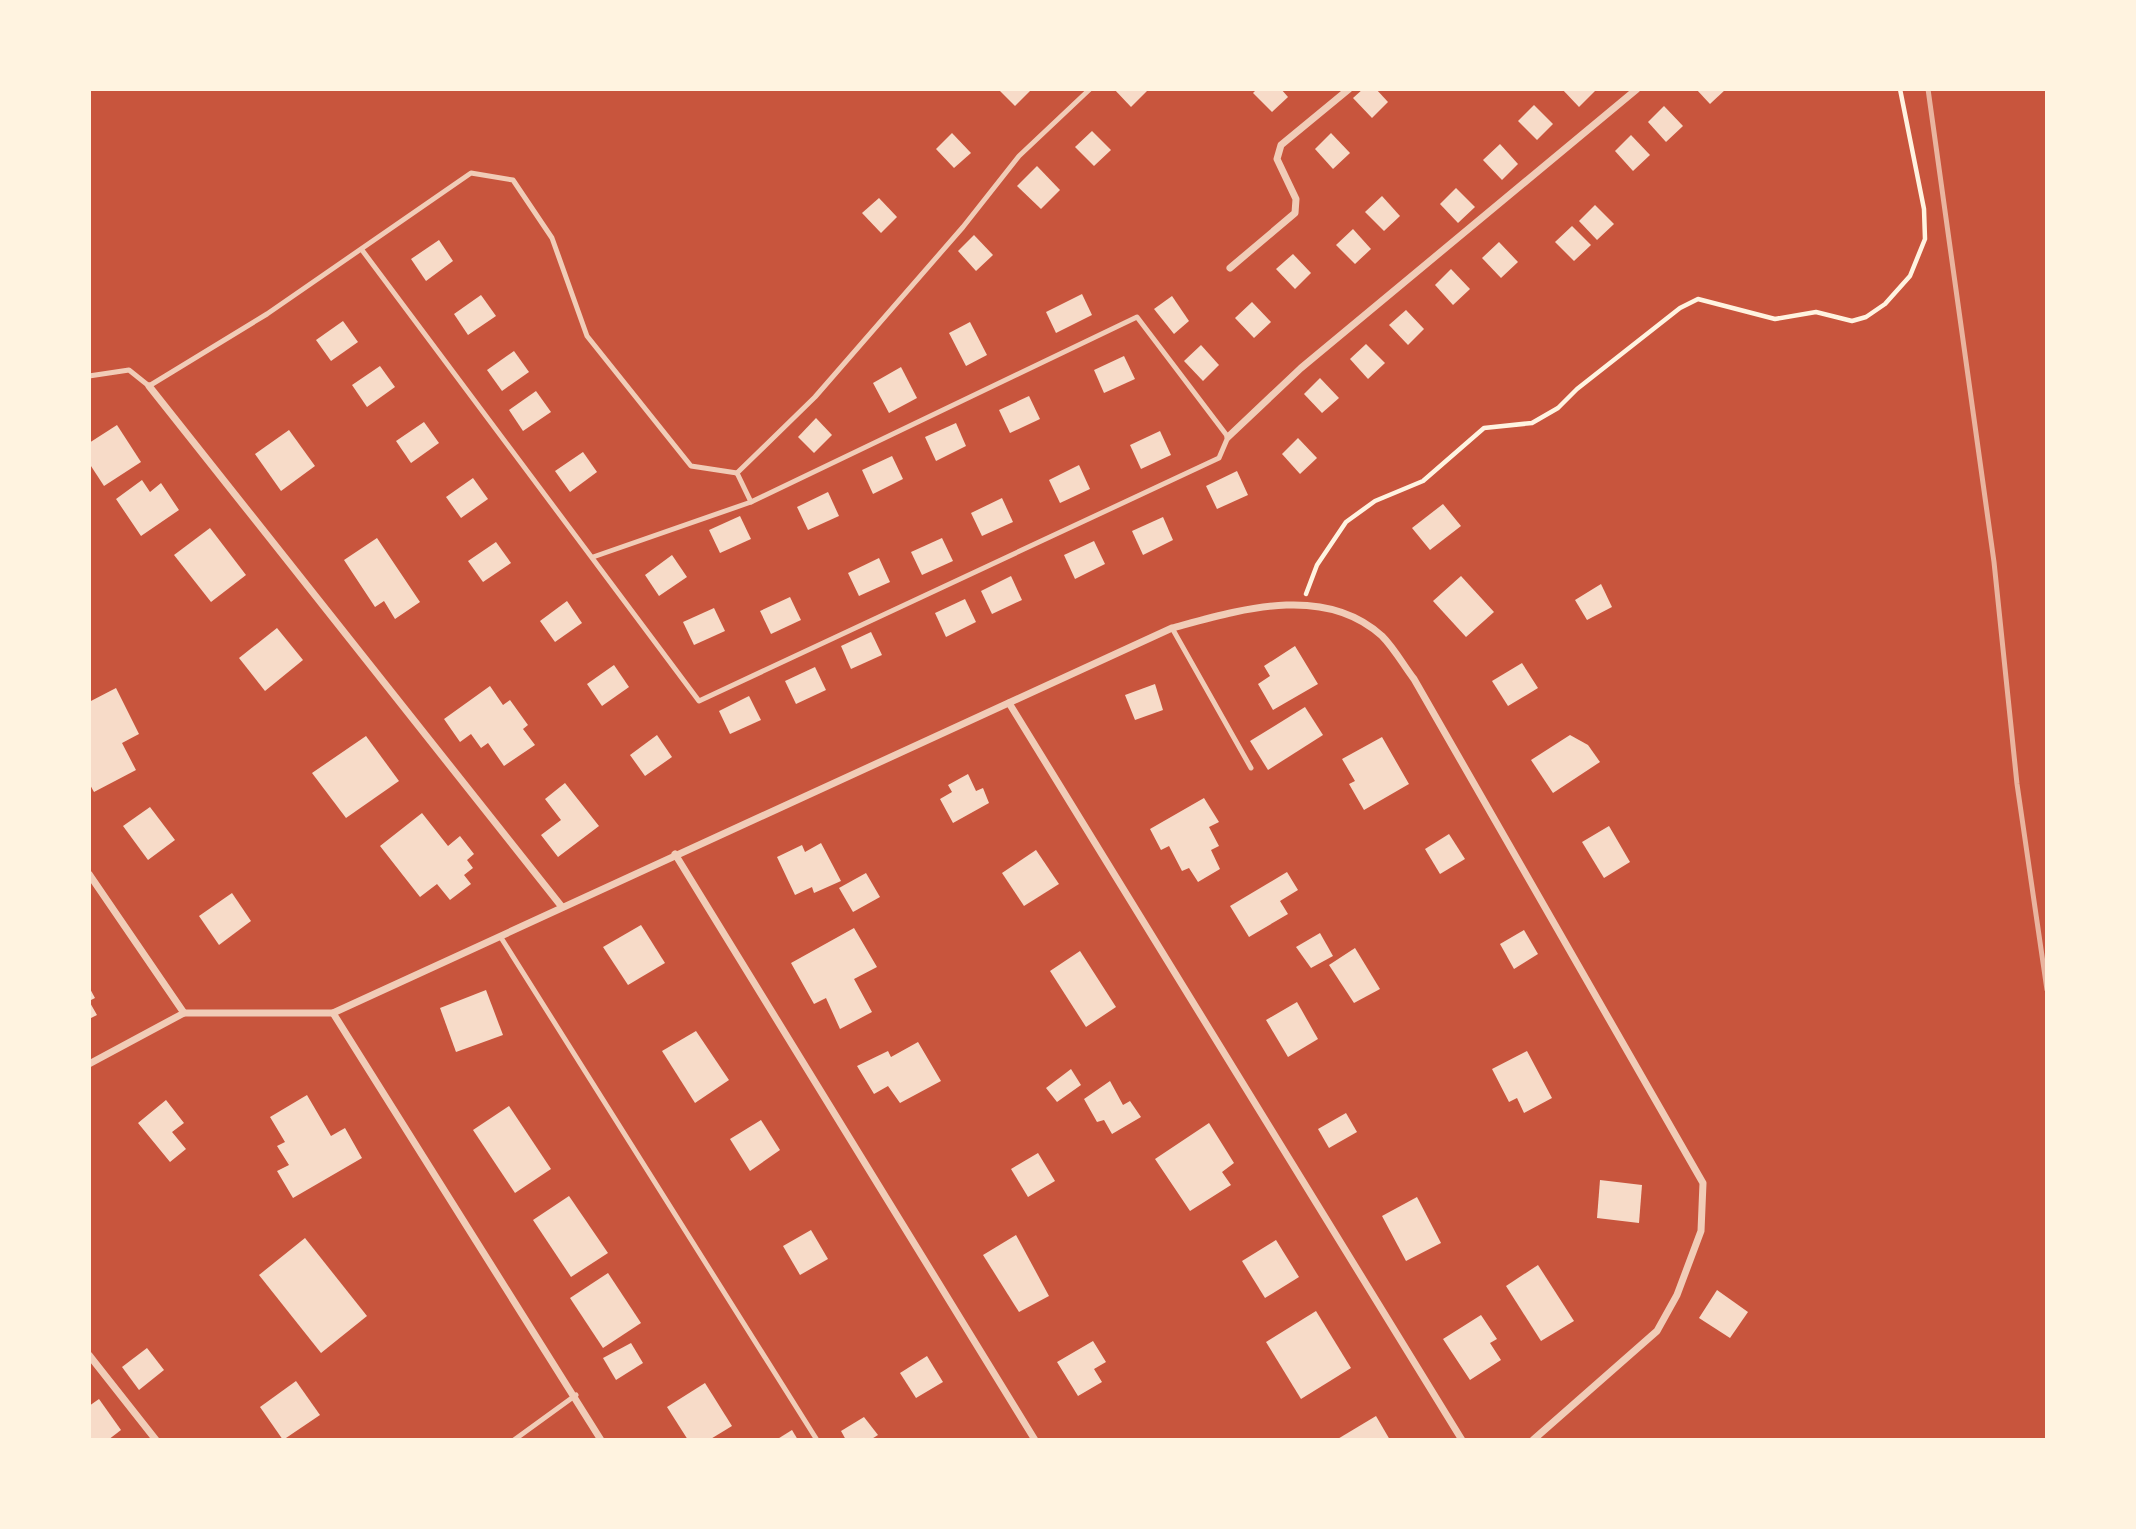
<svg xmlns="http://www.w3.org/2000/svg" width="2136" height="1529" viewBox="0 0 2136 1529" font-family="'Playfair Display',serif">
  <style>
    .building { fill: #f7dbc8 }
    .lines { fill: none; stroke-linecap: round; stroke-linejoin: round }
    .path { stroke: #fff3e0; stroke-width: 4.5 }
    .service { stroke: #f1ccb7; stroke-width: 5 }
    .minor { stroke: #f1ccb7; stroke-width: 7 }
    .rail { stroke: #e9b49f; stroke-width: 5 }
  </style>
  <rect width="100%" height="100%" fill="#c8553d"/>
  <!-- building -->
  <g class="building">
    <polygon points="998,89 1032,89 1015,106"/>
    <polygon points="1114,89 1145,89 1147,91 1131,107"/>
    <polygon points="1257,89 1281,89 1288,97 1272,112 1253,93"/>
    <polygon points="1363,89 1376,89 1388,102 1372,118 1353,98"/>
    <polygon points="1562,89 1593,89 1595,91 1579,107"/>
    <polygon points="1696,89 1726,89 1710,104"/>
    <polygon points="1534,105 1553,124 1537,140 1518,121"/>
    <polygon points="1664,106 1683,126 1666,142 1648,122"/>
    <polygon points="1092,131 1111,150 1094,166 1075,147"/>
    <polygon points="952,133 971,153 954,168 936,149"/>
    <polygon points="1331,133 1350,153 1333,169 1315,149"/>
    <polygon points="1631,135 1650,155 1633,171 1615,151"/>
    <polygon points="1500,144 1518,164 1502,180 1483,160"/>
    <polygon points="1037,166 1060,190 1041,209 1017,186"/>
    <polygon points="1456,188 1475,207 1458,223 1440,204"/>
    <polygon points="1382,196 1400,216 1384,231 1365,212"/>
    <polygon points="879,198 897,217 881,233 862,213"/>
    <polygon points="1595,205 1614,224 1597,240 1579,221"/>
    <polygon points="1572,226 1591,245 1574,261 1555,242"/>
    <polygon points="1353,229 1371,249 1355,264 1336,245"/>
    <polygon points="974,235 993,255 976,271 958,251"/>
    <polygon points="439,240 453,261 426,281 411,259"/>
    <polygon points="1499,242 1518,262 1501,278 1482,258"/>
    <polygon points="1293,254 1311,273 1295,289 1276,269"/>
    <polygon points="1451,269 1470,289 1453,305 1435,285"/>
    <polygon points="1082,294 1092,315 1056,333 1046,312"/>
    <polygon points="481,295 496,316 468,335 454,314"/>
    <polygon points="1172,296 1189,321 1174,334 1154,309"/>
    <polygon points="1252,302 1271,322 1254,338 1235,318"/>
    <polygon points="1406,310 1424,329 1408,345 1389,325"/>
    <polygon points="343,321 358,342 331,361 316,340"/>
    <polygon points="970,322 987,355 966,366 949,333"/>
    <polygon points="1366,344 1385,363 1368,379 1350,359"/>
    <polygon points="1201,345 1219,365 1203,381 1184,361"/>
    <polygon points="514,351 529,372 502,391 487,370"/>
    <polygon points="1124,356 1135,379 1104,393 1094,370"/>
    <polygon points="380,366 395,387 367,407 352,385"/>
    <polygon points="901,367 917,398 889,413 873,383"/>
    <polygon points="1320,378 1339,398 1322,413 1304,394"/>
    <polygon points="536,391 551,412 523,431 509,410"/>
    <polygon points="1029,396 1040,419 1010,433 999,410"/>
    <polygon points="816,418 832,435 814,453 798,437"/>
    <polygon points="424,422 439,443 411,463 396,441"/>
    <polygon points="956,423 966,446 936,461 925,437"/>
    <polygon points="117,425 141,462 104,486 89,463 89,443"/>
    <polygon points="289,430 315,466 281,491 255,454"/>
    <polygon points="1160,431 1171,455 1141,469 1130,445"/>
    <polygon points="1298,438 1317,458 1300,474 1282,454"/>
    <polygon points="583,452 597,472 570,492 555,471"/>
    <polygon points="892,456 903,479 873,494 862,470"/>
    <polygon points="1079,465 1090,489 1060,503 1049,480"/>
    <polygon points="1237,471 1248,495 1217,509 1206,486"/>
    <polygon points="473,478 488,499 461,518 446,497"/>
    <polygon points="142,480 150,492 161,483 179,510 141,536 116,499"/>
    <polygon points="828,492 839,516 808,530 797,507"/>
    <polygon points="1002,498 1013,522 982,536 971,513"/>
    <polygon points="1443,504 1461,526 1430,550 1412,528"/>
    <polygon points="740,516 751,539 720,553 709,530"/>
    <polygon points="1163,517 1173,540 1143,555 1132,531"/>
    <polygon points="210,528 246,575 211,602 174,555"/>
    <polygon points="377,538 420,602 395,619 384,601 375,607 344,560"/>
    <polygon points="942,538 953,561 922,575 911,552"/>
    <polygon points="1094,541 1105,564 1075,579 1064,555"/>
    <polygon points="496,542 511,563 483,582 468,561"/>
    <polygon points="672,555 687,577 659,596 645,575"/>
    <polygon points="879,558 890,582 859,596 848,573"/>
    <polygon points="1011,576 1022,600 992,614 981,591"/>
    <polygon points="1461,576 1494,612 1466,637 1433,601"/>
    <polygon points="1601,584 1612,607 1587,620 1575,600"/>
    <polygon points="790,597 801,620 771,634 760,611"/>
    <polygon points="965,599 976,622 946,637 935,613"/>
    <polygon points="567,601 582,623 555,642 540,621"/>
    <polygon points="714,608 725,631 694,645 683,622"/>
    <polygon points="277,628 303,660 265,691 239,658"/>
    <polygon points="871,632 882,655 851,669 841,646"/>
    <polygon points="1295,646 1318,684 1273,710 1258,684 1270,676 1264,666"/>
    <polygon points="1522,663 1538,688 1508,706 1492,681"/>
    <polygon points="614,665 629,687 602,706 587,684"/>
    <polygon points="815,667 826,690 796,704 785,681"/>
    <polygon points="1155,684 1163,710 1135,720 1125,695"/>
    <polygon points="490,686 503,705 510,700 528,725 523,729 535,745 504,766 488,743 481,748 471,734 460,742 444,719"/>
    <polygon points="116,688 139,734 122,743 136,770 94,792 89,783 89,702"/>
    <polygon points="749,696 761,720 730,734 719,711"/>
    <polygon points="1305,707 1323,735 1268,770 1250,741"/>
    <polygon points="657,735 672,757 645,776 630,755"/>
    <polygon points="1570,735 1588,745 1600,762 1553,793 1531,760"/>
    <polygon points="366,736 399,781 346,818 312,773"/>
    <polygon points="1382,737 1409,784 1364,810 1349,784 1355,781 1342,759"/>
    <polygon points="968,774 976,791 983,788 989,803 953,823 940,799 952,792 948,785"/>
    <polygon points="565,783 599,826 558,857 541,835 561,820 545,799"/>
    <polygon points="1204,798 1219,822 1209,827 1219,846 1211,850 1220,869 1198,882 1189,868 1182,871 1169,846 1161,850 1150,829"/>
    <polygon points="150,807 175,840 148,860 123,826"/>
    <polygon points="422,813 448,846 460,836 474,854 467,860 473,868 464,875 471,884 450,900 437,884 420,897 380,846"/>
    <polygon points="1609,826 1630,862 1604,878 1582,842"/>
    <polygon points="1449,834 1465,859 1440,874 1425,849"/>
    <polygon points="821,843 841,881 814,893 812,887 795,895 777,857 802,845 805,852"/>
    <polygon points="1036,850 1059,884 1024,906 1002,873"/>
    <polygon points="1287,872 1298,890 1280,901 1288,914 1249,937 1230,906"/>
    <polygon points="866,873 880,897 853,912 839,888"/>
    <polygon points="232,893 251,921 219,945 199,916"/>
    <polygon points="641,925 665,963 628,985 603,947"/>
    <polygon points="854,928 877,967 854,979 872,1012 840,1029 826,998 814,1004 791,963"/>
    <polygon points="1524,930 1538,954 1514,969 1500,944"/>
    <polygon points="1320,933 1333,956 1311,968 1296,947"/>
    <polygon points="1355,948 1380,989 1354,1003 1329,965"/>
    <polygon points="1080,951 1116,1007 1086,1027 1050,971"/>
    <polygon points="89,987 95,998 89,1001 97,1015 89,1019"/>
    <polygon points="486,990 503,1035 456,1052 440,1008"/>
    <polygon points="1297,1002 1318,1039 1288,1057 1266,1020"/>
    <polygon points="696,1031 729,1080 695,1103 662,1051"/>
    <polygon points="918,1042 941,1081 900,1103 888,1086 874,1094 857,1066 888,1051 891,1057"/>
    <polygon points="1527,1051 1552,1098 1524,1113 1517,1098 1509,1102 1492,1069"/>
    <polygon points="1071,1069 1081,1085 1057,1102 1046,1088"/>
    <polygon points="1110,1081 1123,1105 1130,1101 1141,1117 1112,1134 1104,1120 1097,1122 1084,1099"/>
    <polygon points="307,1095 331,1136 345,1128 362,1158 293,1198 277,1171 289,1165 277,1146 285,1142 270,1117"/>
    <polygon points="166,1100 184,1123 172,1132 186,1149 170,1162 138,1123"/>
    <polygon points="509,1106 551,1169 515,1193 473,1130"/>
    <polygon points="1346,1113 1357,1132 1329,1148 1318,1129"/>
    <polygon points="761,1120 780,1150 750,1171 730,1139"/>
    <polygon points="1209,1123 1234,1163 1222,1172 1231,1185 1190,1211 1155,1159"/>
    <polygon points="1038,1153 1055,1181 1028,1197 1011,1169"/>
    <polygon points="1600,1180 1642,1185 1639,1223 1597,1218"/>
    <polygon points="569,1196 608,1253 571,1277 533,1220"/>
    <polygon points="1417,1197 1441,1243 1406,1261 1382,1216"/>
    <polygon points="811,1230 828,1259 800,1275 783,1246"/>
    <polygon points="1016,1235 1049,1296 1019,1312 983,1255"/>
    <polygon points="305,1238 367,1316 321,1353 259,1275"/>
    <polygon points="1276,1240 1299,1277 1265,1298 1242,1261"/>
    <polygon points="1538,1265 1574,1321 1541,1341 1506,1286"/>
    <polygon points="608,1273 641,1323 603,1348 570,1298"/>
    <polygon points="1717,1290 1748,1312 1730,1338 1699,1318"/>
    <polygon points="1316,1311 1351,1368 1301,1399 1266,1342"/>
    <polygon points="1481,1315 1497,1339 1490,1343 1501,1360 1470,1380 1443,1339"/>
    <polygon points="1093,1341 1106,1362 1094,1369 1102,1382 1078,1396 1057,1362"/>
    <polygon points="631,1343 643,1363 616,1380 603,1358"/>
    <polygon points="147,1348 164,1370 139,1390 122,1367"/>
    <polygon points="927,1356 943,1382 916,1398 900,1373"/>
    <polygon points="296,1381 320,1415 283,1440 260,1407"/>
    <polygon points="705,1383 732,1426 709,1440 688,1440 667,1407"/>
    <polygon points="99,1399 121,1430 108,1440 89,1440 89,1406"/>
    <polygon points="1376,1416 1390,1440 1336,1440"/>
    <polygon points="864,1417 878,1435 870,1440 846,1440 841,1431"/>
    <polygon points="792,1430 798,1440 776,1440"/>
  </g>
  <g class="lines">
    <!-- path -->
    <polyline class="path" points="1306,594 1317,565 1346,522 1375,501 1423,481 1484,428 1532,423 1558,408 1577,389 1680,308 1698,299 1775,319 1816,312 1852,321 1866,317 1885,304 1910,276 1925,239 1924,209 1900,89"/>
    <!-- service -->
    <g class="service">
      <polyline points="362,250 699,701 1219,458 1228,437 1137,317 751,502 593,557"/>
      <polyline points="89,376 129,370 149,386 267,314 471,173 513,180 552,238 587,336 691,466 737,473"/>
      <polyline points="737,473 815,397 963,227 1019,156 1090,89"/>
      <polyline points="737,473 751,502"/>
      <polyline points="1172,628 1251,768"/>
      <polyline points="500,936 817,1440"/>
      <polyline points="514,1440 576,1395"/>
    </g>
    <!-- minor -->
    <g class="minor">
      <polyline points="1230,268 1295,213 1296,199 1277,159 1281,145 1349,89"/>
      <polyline points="149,386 562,907"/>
      <polyline points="1228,437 1301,368 1637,89"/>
      <polyline points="1009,703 1462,1440"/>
      <polyline points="675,854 1035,1440"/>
      <polyline points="89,874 184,1013 89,1064"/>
      <path d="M184 1013H333L1172 628C1239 610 1324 583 1382 636 1394 648 1404 666 1414 679L1703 1183 1701 1231 1677 1295 1657 1331 1533 1440"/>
      <polyline points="333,1013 601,1440"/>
      <polyline points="89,1355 156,1440"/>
    </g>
    <!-- rail -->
    <polyline class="rail" points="1928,89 1994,562 2017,784 2047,990"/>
  </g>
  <!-- border -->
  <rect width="2136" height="1529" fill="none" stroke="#fff3e0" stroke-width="182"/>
</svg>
